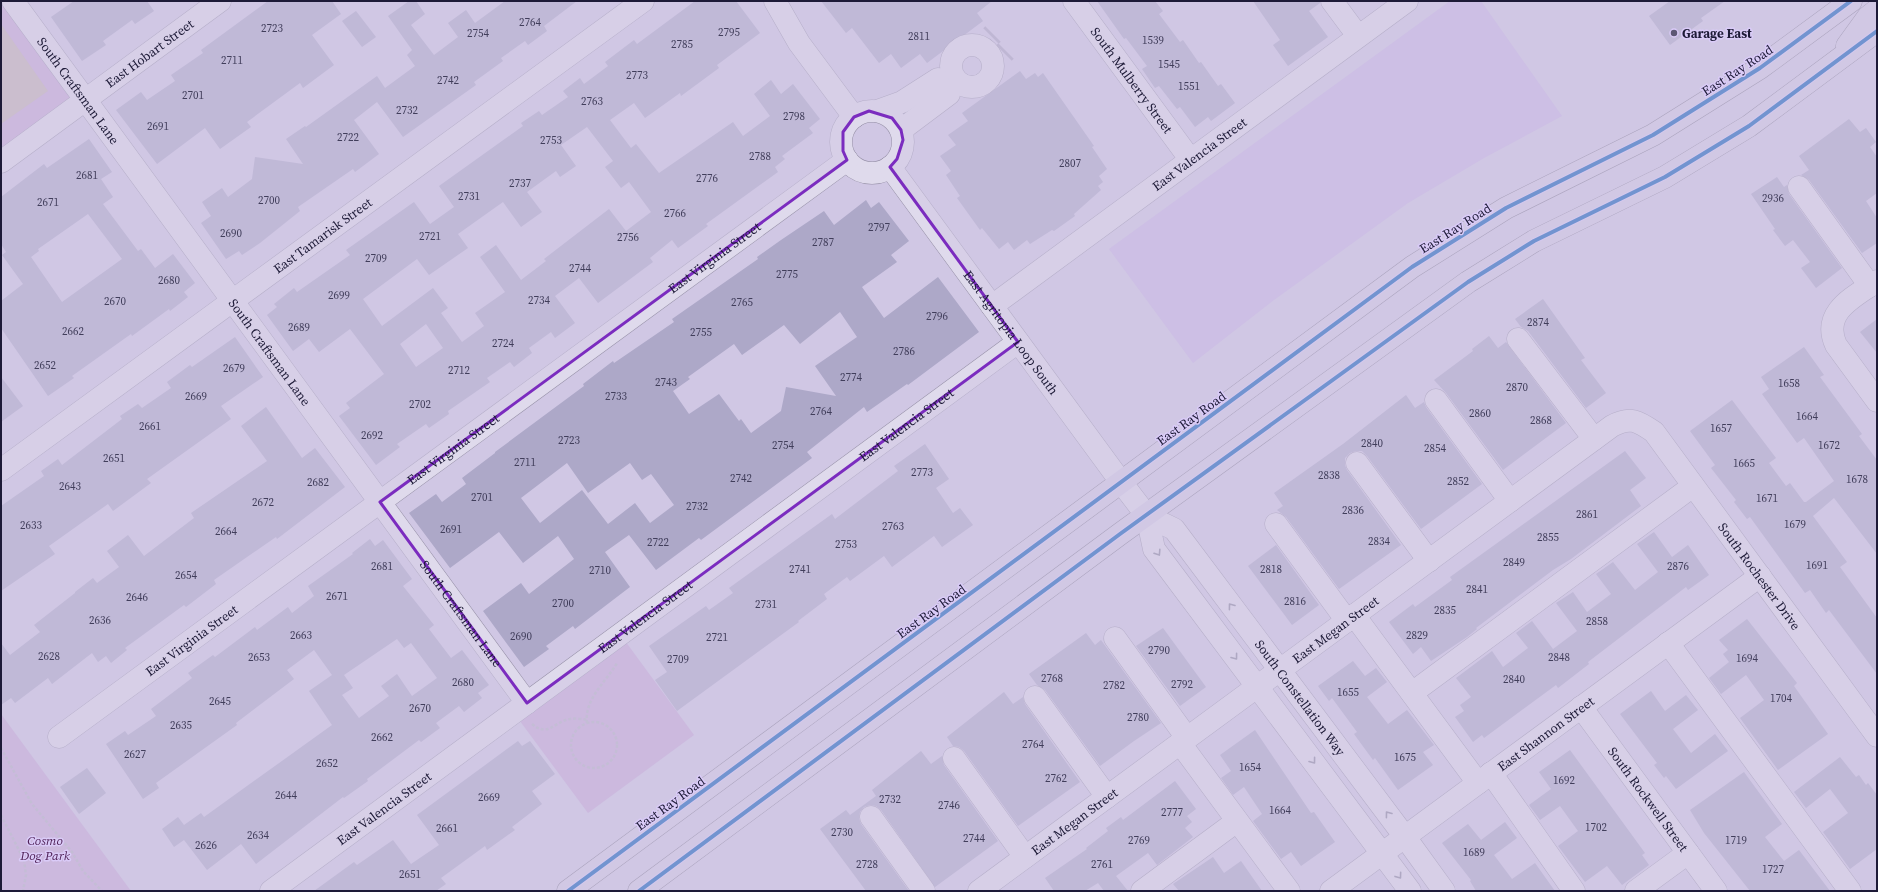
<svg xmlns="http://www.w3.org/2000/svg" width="1878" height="892" viewBox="0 0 1878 892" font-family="'Source Serif 4',serif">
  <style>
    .farmland { fill: #cab5e6 }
    .green { fill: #c7a8d8 }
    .water { fill: #c6b3b4 }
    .building { fill: #ada8c8; fill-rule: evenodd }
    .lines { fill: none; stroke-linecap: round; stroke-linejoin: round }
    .minor-tunnel { stroke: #aca4c1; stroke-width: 22; stroke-dasharray: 22 11; stroke-linecap: butt }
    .minor-casing { stroke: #9791a8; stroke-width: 23 }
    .major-casing { stroke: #7d788e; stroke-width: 23 }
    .path { stroke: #b6b1c4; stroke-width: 2.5; stroke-dasharray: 3 2; stroke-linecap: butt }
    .minor { stroke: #dfdaec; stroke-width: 22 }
    .major { stroke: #d3cae4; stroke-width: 22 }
    .cycleway-casing { stroke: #dacbf8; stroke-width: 6 }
    .cycleway { stroke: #0057b8; stroke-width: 4 }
    .oneway { stroke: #88849b }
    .marked { fill: none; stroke: #7b2cbf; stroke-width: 3; stroke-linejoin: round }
    .poi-dot { fill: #5c5774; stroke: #dacbf8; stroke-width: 1.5 }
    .labels { text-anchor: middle; stroke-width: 3; stroke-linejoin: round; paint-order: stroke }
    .number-label { font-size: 11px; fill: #413e5b }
    .poi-label { font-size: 13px; font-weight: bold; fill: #1d1a37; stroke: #dacbf8; text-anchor: start }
    .street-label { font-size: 13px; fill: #1d1a37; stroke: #dacbf8 }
    .park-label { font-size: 13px; font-style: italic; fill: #4e1f55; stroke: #dacbf8 }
  </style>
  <rect width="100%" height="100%" fill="#d0c7e4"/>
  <!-- farmland -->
  <polygon class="farmland" points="1450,1 1481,1 1562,116 1484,158 1408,203 1274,300 1193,363 1109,249"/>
  <!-- green -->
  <g class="green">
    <polygon points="1,1 13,1 86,99 1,162"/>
    <polygon points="620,634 694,735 588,813 514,713"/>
    <polygon points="1,714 131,891 1,891"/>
  </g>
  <!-- water -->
  <polygon class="water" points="1,24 48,91 1,124"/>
  <!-- building -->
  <g class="building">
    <polygon points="74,1 147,1 154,11 135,24 132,20 103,41 106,45 82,61 51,17"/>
    <polygon points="268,1 332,1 341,14 312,35 334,65 303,88 300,83 247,122 251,127 220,149 205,128 157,164 116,110 141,92 147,100 175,81 171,75 203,53 201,50"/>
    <polygon points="409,1 416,1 425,14 411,25 434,55 458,37 448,23 466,10 475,23 505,1 577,1 544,26 547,31 528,45 525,41 501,58 503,61 474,82 476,85 403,137 377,102 354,120 379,154 355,172 353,169 298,207 300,211 260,243 242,255 239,251 226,259 201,223 211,216 202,202 222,188 228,197 252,179 255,157 303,164 286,139 305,126 306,127 377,76 385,88 415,66 407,55 412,50 388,16"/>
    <path d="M695 1H736L760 33 717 65 719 68 681 96 680 93 645 118 634 103 610 120 631 148 636 144 659 173 733 122 743 136 770 116 754 94 771 80 781 94 793 84 820 119 809 128 813 133 782 156 785 159 775 167 778 172 706 224 708 226 678 248 672 240 650 258 653 262 598 303 579 278 555 296 575 323 555 338 551 332 529 348 532 353 514 367 510 362 487 378 490 382 448 411 449 414 429 428 426 424 397 444 400 447 376 465 339 416 350 408 346 403 384 374 350 329 319 352 309 339 293 351 267 315 277 307 274 304 294 288 297 292 350 255 346 250 414 202 430 224 454 207 439 186 523 126 521 123 539 111 542 115 568 97 563 91 580 78 584 84 608 66 605 62 634 40 637 44ZM587 127 613 161 605 167 621 188 629 182 651 212 626 231 609 209 544 259 546 261 521 280 496 245 480 257 505 292 475 313 484 326 462 342 441 313 448 308 433 288 382 326 363 299 417 259 429 275 468 248 458 234 503 202 521 227 542 212 527 192 556 171 560 177 576 166 561 145ZM426 324 443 348 416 367 400 344Z"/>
    <polygon points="821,1 992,1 977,13 983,21 927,63 920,54 901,68 891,54 879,63 852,28 846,33"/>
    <polygon points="1097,1 1155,1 1163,11 1159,14 1180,42 1183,40 1199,63 1201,62 1218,86 1221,84 1235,103 1211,121 1208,117 1195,127 1180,107 1177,109 1159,86 1155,88 1142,69 1147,66 1126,38 1124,39"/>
    <polygon points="1253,1 1320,1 1320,3 1309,11 1328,37 1288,66 1273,45 1280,40"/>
    <polygon points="1670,1 1725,1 1701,18 1703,21 1670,45 1649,16"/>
    <polygon points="356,11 376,37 362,47 342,21"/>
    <polygon points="1020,71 1026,79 1035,73 1038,77 1043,73 1094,146 1092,147 1107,169 1099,176 1103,182 1098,186 1101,190 1074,214 1075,216 1054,231 1052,230 1030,244 1027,240 1014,250 1008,242 999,249 982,228 980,230 957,198 960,196 946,175 951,171 940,156 956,145 948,135 968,121 962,113"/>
    <polygon points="1849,119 1860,132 1866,128 1876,142 1870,147 1877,157 1877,193 1866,201 1877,218 1877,243 1862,253 1809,180 1801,175 1809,170 1799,156"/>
    <path d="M89 139 112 172 101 179 113 197 103 204 138 251 141 249 155 268 173 254 195 283 184 292 188 297 170 311 169 309 132 336 131 334 72 376 74 378 48 396 1 328V301L23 284 2 255 6 252 1 244V197L44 164 47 168ZM88 214 122 259 62 302 31 257 39 251 38 249Z"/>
    <polygon points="1777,177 1784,187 1787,185 1789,194 1842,268 1816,288 1801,268 1810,262 1793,240 1785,246 1773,230 1775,229 1751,194"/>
    <path d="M866 200 871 208 879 202 909 241 891 255 897 262 862 287 884 318 938 277 979 332 908 385 907 384 867 412 864 407 807 452 812 458 701 540 699 538 656 570 629 535 605 552 630 587 575 629 573 626 546 646 549 649 524 667 483 611 521 583 529 594 574 559 558 536 523 563 499 532 450 568 409 513 436 494 442 502 466 484 462 478 495 453V452L584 386 583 384 613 361 614 363 674 322 672 319 758 259 757 257 781 240 824 211 834 225ZM840 312 857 337 815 366 836 396 786 387 781 411 751 433 741 419 739 421 719 394 689 414 673 391 690 379 688 377 734 344 742 355 784 325 800 344ZM567 463 588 493 630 463 642 480 651 474 674 505 650 523 635 503 608 524 582 490 540 523 521 498Z"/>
    <polygon points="1543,299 1585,358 1581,360 1606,393 1586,408 1528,331 1521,327 1515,319"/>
    <polygon points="1877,319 1877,353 1860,332"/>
    <polygon points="1489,336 1498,348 1506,342 1566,423 1503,470 1446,393 1434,380 1473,351 1472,349"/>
    <polygon points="235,337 263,377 221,406 231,419 147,479 151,483 113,511 108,504 49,546 55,554 1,591 1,506 44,476 41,471 58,459 62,465 122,419 120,416 138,404 142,408 171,388 167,382 190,365 192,367"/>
    <polygon points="1804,347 1824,375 1820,377 1862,434 1859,436 1877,460 1877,554 1834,498 1813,516 1847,562 1840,567 1877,618 1877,674 1829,610 1826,613 1810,590 1805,593 1750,517 1747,519 1734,502 1736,500 1711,468 1715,465 1690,431 1732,400 1776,458 1769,463 1786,486 1790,483 1804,502 1806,502 1834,481 1804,438 1797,443 1762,394 1769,389 1761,377"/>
    <polygon points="1,377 23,406 1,422"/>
    <polygon points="1406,395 1415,408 1424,402 1426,407 1482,484 1421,529 1367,456 1362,451 1356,451 1350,453 1345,458 1345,465 1347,470 1401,545 1339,589 1286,517 1277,510 1283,506 1274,493 1343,444"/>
    <polygon points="266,407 302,458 315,448 345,487 277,539 276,537 214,580 216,584 186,607 184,605 125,648 127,650 111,663 106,656 98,662 92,653 52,684 48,678 15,703 11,698 1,705 1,643 10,655 40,632 34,625 75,593 75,592 93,578 97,583 119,567 107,551 128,535 144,556 194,518 191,513 267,461 241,426"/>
    <polygon points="925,444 949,479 936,488 953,513 960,508 973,525 942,547 934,536 892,567 884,556 850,581 847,577 824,594 827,599 798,621 799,622 677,711 655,680 667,672 649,646 706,606 709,610 733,593 729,588 832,514 835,519 898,471 894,466"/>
    <polygon points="1625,451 1646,478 1630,490 1641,506 1571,559 1553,570 1476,628 1477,629 1467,637 1431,661 1421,647 1413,654 1389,622 1413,604 1415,607 1452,580 1450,577"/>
    <polygon points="1654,532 1672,557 1688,545 1709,575 1688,590 1686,587 1588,662 1589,664 1558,688 1556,685 1484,738 1482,735 1473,742 1455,717 1464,711 1460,705 1471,697 1456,678 1492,651 1503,667 1528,648 1516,633 1532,621 1553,649 1577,631 1556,603 1573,592 1587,612 1611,594 1596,574 1613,562 1635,590 1658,572 1637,544"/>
    <path d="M370 539 375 546 383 540 412 579 403 586 434 625 429 629 451 658 462 650 489 685 478 693 482 698 464 712 459 706 436 723 440 728 421 742 419 740 367 779 368 781 344 798 343 797 256 864 241 844 207 870 184 840 174 847 162 829 178 817 184 825 201 813 204 817 332 725 309 691 332 675 314 650 287 670 294 679 236 723 237 725 156 783 159 788 143 799 106 744 125 731 128 735 156 716 151 709 192 678 188 673 213 655 215 657 255 627 257 630 288 607 292 613 314 596 308 586 353 554 352 553ZM397 639 404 648 411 643 437 678 412 696 397 674 381 686 389 696 359 718 342 695 353 688 344 675Z"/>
    <polygon points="1276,545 1319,605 1292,625 1248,566"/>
    <polygon points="1747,619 1797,683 1794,686 1828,734 1778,770 1740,718 1764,700 1746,675 1721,694 1709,678 1729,662 1723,654 1728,650 1719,640"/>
    <polygon points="1163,628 1206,687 1180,706 1136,646"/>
    <polygon points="1086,633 1095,645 1101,640 1161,723 1134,741 1100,766 1045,690 1037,685 1029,674"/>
    <polygon points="1353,661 1365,676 1376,668 1387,682 1367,697 1388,724 1407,710 1434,745 1423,752 1433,765 1398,790 1375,758 1373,760 1354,734 1357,732 1332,698 1329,701 1318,686"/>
    <polygon points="1651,691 1665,711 1686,695 1698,710 1673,729 1691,753 1715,734 1728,751 1676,789 1666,776 1664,778 1654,765 1657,763 1620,714"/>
    <polygon points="1004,692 1013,704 1023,697 1025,704 1080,782 1018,826 964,751 959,747 953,746 947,737"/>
    <polygon points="1255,730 1311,813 1314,812 1335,842 1301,866 1291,852 1281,859 1253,821 1262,814 1244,787 1233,795 1221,778 1231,771 1220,755"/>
    <polygon points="518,741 522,746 530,741 555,774 532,791 542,804 512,827 515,830 487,850 485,846 441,878 446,884 436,891 314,891 354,862 357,865 393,840 411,864 439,845 417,815"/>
    <polygon points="1570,750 1645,853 1642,855 1649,865 1622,885 1607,866 1585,882 1558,846 1578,831 1560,806 1540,820 1529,805 1551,789 1539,772"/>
    <polygon points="921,751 931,764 942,756 944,765 998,841 935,887 881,810 876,806 870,805 864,807 860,812 859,818 861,824 909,891 866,891 820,829 846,810 850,815 876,796 872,790"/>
    <polygon points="1840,757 1856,777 1859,775 1866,785 1868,783 1877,795 1877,849 1850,869 1823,832 1848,813 1830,789 1806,808 1794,792"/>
    <polygon points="87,768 106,793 79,814 60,787"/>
    <polygon points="1744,772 1782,824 1765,837 1784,861 1799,850 1830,891 1750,891 1704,833 1690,810"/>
    <polygon points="1175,781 1196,809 1187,816 1192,822 1185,828 1193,837 1157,865 1148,853 1116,876 1128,891 1104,891 1098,883 1085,891 1054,891 1045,878 1087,849 1086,848 1108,831 1106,828 1121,817 1123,820"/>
    <polygon points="1505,822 1517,838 1494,855 1512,879 1535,863 1555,891 1476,891 1470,881 1471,880 1442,843 1468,824 1481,840"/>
    <polygon points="1213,857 1224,873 1241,861 1262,891 1179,891 1173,884"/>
  </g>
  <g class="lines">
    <!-- minor-tunnel -->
    <g class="minor-tunnel">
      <polyline points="991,36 993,34"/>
      <polyline points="1004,53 1006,51"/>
    </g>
    <!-- minor casing -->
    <g class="minor-casing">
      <g id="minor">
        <path id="s1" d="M13 1 527 703"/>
        <polyline points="775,1 799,43 854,117"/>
        <path id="s2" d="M1074 1 1190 159"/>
        <polyline points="1332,1 1358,36"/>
        <circle cx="972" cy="66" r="21"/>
        <polyline points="877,111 902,102 938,79"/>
        <circle cx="872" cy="142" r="31"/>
        <polyline points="901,130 949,94"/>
        <path id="s3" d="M1 162 220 1"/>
        <path id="s4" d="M890 167 1121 482 1147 516 1174 529 1405 837 1444 891"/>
        <polyline points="1799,187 1870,286"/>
        <path d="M1877 281C1854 297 1821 312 1836 345L1877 401"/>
        <path id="s5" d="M992 306 1407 1"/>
        <polyline points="1518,339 1594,439"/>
        <polyline points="1436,400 1510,501"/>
        <polyline points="1357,463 1429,561"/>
        <path id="s6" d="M1 470 643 1"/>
        <polyline points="1147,516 1154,549 1410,891"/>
        <polyline points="1276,524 1347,621"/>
        <polyline points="1354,615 1478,783"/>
        <polyline points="1115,638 1187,738"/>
        <polyline points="1668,643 1850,891"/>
        <polyline points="1412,693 1693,486"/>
        <polyline points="1035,697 1107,797"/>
        <path id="s7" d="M1581 707 1716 891"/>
        <path id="s8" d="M59 737 847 160"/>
        <polyline points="1180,743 1289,891"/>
        <polyline points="954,758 1025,857"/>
        <polyline points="1491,773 1574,891"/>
        <polyline points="871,817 924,891"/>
        <path id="s9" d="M271 891 1018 342"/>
        <path id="s10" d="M979 891 1612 426C1630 416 1638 421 1654 432L1877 736"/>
        <polyline points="1142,891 1237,821"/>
        <path id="s11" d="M1331 891 1760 576"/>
        <polyline points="1636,891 1688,853"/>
      </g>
    </g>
    <!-- major casing -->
    <g class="major-casing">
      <g id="major">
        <polyline points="1847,46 1868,17 1877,10"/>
        <polyline points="568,891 1412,267 1506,208 1653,135 1760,68 1851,1"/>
        <polyline points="639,891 1120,534 1468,282 1534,241 1665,177 1749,126 1877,31"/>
      </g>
    </g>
    <!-- path -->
    <g class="path">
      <circle cx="594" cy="745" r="23"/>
      <path d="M587 723C584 699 606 682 617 663"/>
      <path d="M532 724C548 738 555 721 570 719 575 718 582 719 587 720"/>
      <polyline points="1,748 32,804 72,852 83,871 102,891"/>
      <polyline points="1,815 24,860 26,875 23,891"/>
    </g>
    <!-- minor -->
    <use href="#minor" class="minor"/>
    <!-- major -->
    <use href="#major" class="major"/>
    <!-- cycleway casing -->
    <g class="cycleway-casing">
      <g id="cycleway">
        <polyline points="568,891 1412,267 1506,208 1653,135 1760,68 1851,1"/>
        <polyline points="639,891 1120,534 1468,282 1534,241 1665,177 1749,126 1877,31"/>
      </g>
    </g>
    <!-- cycleway -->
    <use href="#cycleway" class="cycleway"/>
  </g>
  <!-- one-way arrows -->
  <defs><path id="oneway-chevron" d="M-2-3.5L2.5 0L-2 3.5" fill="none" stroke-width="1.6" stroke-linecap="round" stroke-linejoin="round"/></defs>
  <g class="oneway">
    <use href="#oneway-chevron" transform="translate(1158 553) rotate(57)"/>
    <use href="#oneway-chevron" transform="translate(1231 606) rotate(-127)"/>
    <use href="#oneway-chevron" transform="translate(1235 657) rotate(53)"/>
    <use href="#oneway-chevron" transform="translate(1313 761) rotate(53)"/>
    <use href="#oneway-chevron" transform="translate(1388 814) rotate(-127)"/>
    <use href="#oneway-chevron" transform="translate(1399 876) rotate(54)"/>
  </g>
  <!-- marked area -->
  <path d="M0 0H1878V892H0ZM869 111 892 118 901 130 903 140 897 159 890 167 1018 342 527 703 380 502 847 160 843 151V132L854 117Z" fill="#d0c7e4" fill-opacity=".55" fill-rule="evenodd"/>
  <path class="marked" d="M869 111 892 118 901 130 903 140 897 159 890 167 1018 342 527 703 380 502 847 160 843 151V132L854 117Z"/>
  <!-- markers -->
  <circle class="poi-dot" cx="1674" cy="33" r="4"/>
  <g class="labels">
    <!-- number labels -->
    <g class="number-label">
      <text x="530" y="26">2764</text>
      <text x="272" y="32">2723</text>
      <text x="729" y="36">2795</text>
      <text x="478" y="37">2754</text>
      <text x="919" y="40">2811</text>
      <text x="1153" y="44">1539</text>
      <text x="682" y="48">2785</text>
      <text x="232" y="64">2711</text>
      <text x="1169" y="68">1545</text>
      <text x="637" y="79">2773</text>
      <text x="448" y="84">2742</text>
      <text x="1189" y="90">1551</text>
      <text x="193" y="99">2701</text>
      <text x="592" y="105">2763</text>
      <text x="407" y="114">2732</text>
      <text x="794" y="120">2798</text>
      <text x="158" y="130">2691</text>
      <text x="348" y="141">2722</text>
      <text x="551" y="144">2753</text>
      <text x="760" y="160">2788</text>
      <text x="1070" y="167">2807</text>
      <text x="87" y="179">2681</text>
      <text x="707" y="182">2776</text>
      <text x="520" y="187">2737</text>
      <text x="469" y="200">2731</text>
      <text x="1773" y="202">2936</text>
      <text x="269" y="204">2700</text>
      <text x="48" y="206">2671</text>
      <text x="675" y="217">2766</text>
      <text x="879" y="231">2797</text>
      <text x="231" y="237">2690</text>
      <text x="430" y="240">2721</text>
      <text x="628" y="241">2756</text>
      <text x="823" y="246">2787</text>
      <text x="376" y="262">2709</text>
      <text x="580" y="272">2744</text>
      <text x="787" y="278">2775</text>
      <text x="169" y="284">2680</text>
      <text x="339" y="299">2699</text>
      <text x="539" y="304">2734</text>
      <text x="115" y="305">2670</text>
      <text x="742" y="306">2765</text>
      <text x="937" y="320">2796</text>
      <text x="1538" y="326">2874</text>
      <text x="299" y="331">2689</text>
      <text x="73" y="335">2662</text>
      <text x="701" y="336">2755</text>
      <text x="503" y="347">2724</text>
      <text x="904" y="355">2786</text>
      <text x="45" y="369">2652</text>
      <text x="234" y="372">2679</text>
      <text x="459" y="374">2712</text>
      <text x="851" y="381">2774</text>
      <text x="666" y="386">2743</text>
      <text x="1789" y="387">1658</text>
      <text x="1517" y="391">2870</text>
      <text x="196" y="400">2669</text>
      <text x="616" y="400">2733</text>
      <text x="420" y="408">2702</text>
      <text x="821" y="415">2764</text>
      <text x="1480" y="417">2860</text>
      <text x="1807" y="420">1664</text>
      <text x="1541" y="424">2868</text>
      <text x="150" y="430">2661</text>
      <text x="1721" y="432">1657</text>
      <text x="372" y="439">2692</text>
      <text x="569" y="444">2723</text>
      <text x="1372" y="447">2840</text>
      <text x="783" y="449">2754</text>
      <text x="1829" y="449">1672</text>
      <text x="1435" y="452">2854</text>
      <text x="114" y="462">2651</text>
      <text x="525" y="466">2711</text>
      <text x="1744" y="467">1665</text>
      <text x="922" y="476">2773</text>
      <text x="1329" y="479">2838</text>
      <text x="741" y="482">2742</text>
      <text x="1857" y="483">1678</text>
      <text x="1458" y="485">2852</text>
      <text x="318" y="486">2682</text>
      <text x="70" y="490">2643</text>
      <text x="482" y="501">2701</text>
      <text x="1767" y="502">1671</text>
      <text x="263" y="506">2672</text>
      <text x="697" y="510">2732</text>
      <text x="1353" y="514">2836</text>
      <text x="1587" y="518">2861</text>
      <text x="1795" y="528">1679</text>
      <text x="31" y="529">2633</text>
      <text x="893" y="530">2763</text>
      <text x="451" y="533">2691</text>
      <text x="226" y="535">2664</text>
      <text x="1548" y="541">2855</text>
      <text x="1379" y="545">2834</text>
      <text x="658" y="546">2722</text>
      <text x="846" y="548">2753</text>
      <text x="1514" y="566">2849</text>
      <text x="1817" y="569">1691</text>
      <text x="382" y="570">2681</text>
      <text x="1678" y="570">2876</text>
      <text x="800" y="573">2741</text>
      <text x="1271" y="573">2818</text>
      <text x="600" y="574">2710</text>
      <text x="186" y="579">2654</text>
      <text x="1477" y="593">2841</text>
      <text x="337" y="600">2671</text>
      <text x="137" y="601">2646</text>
      <text x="1295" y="605">2816</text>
      <text x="563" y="607">2700</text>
      <text x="766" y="608">2731</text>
      <text x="1445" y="614">2835</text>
      <text x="100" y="624">2636</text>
      <text x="1597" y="625">2858</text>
      <text x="301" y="639">2663</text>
      <text x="1417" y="639">2829</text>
      <text x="521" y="640">2690</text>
      <text x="717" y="641">2721</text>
      <text x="1159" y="654">2790</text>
      <text x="49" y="660">2628</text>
      <text x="259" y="661">2653</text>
      <text x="1559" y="661">2848</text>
      <text x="1747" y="662">1694</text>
      <text x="678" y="663">2709</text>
      <text x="1052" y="682">2768</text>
      <text x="1514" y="683">2840</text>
      <text x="463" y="686">2680</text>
      <text x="1182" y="688">2792</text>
      <text x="1114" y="689">2782</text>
      <text x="1348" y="696">1655</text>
      <text x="1781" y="702">1704</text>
      <text x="220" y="705">2645</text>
      <text x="420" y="712">2670</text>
      <text x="1138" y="721">2780</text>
      <text x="181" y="729">2635</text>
      <text x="382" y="741">2662</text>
      <text x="1033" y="748">2764</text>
      <text x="135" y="758">2627</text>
      <text x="1405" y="761">1675</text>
      <text x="327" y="767">2652</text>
      <text x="1250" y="771">1654</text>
      <text x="1056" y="782">2762</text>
      <text x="1564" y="784">1692</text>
      <text x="286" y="799">2644</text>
      <text x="489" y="801">2669</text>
      <text x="890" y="803">2732</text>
      <text x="949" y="809">2746</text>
      <text x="1280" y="814">1664</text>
      <text x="1172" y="816">2777</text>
      <text x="1596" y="831">1702</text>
      <text x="447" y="832">2661</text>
      <text x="842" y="836">2730</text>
      <text x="258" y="839">2634</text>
      <text x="974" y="842">2744</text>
      <text x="1139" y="844">2769</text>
      <text x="1736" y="844">1719</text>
      <text x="206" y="849">2626</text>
      <text x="1474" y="856">1689</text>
      <text x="867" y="868">2728</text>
      <text x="1102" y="868">2761</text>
      <text x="1773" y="873">1727</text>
      <text x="410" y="878">2651</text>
    </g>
    <!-- poi labels -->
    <g class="poi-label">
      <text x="1682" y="38">Garage East</text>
    </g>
    <!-- street labels -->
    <g class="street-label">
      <text dy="5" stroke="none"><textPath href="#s3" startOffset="184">East Hobart Street</textPath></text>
      <text transform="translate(1737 70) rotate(-33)" y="5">East Ray Road</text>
      <text dy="5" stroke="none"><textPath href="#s2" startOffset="98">South Mulberry Street</textPath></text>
      <text dy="5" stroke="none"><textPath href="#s1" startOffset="111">South Craftsman Lane</textPath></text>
      <text dy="5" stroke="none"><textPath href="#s5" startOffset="257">East Valencia Street</textPath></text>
      <text transform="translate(1455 228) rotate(-32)" y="5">East Ray Road</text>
      <text dy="5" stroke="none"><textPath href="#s6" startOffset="398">East Tamarisk Street</textPath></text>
      <text dy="5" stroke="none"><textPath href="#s8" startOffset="812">East Virginia Street</textPath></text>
      <text dy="5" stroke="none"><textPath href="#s4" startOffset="205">East Agritopia Loop South</textPath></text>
      <text dy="5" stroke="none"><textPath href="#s1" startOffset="435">South Craftsman Lane</textPath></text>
      <text transform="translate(1191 418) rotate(-36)" y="5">East Ray Road</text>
      <text dy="5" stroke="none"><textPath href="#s9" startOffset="788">East Valencia Street</textPath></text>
      <text dy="5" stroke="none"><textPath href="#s8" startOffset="488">East Virginia Street</textPath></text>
      <text dy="5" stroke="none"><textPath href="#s10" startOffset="1010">South Rochester Drive</textPath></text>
      <text transform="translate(931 611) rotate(-36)" y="5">East Ray Road</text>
      <text dy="5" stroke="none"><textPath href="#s1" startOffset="759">South Craftsman Lane</textPath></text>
      <text dy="5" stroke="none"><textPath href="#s9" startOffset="464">East Valencia Street</textPath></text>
      <text dy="5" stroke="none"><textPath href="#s10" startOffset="442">East Megan Street</textPath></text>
      <text dy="5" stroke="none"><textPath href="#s8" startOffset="164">East Virginia Street</textPath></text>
      <text dy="5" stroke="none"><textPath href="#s4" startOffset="674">South Constellation Way</textPath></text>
      <text dy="5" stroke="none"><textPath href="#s11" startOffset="266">East Shannon Street</textPath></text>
      <text dy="5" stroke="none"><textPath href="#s7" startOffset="114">South Rockwell Street</textPath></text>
      <text transform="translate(670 803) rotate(-36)" y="5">East Ray Road</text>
      <text dy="5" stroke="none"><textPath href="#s9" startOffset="140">East Valencia Street</textPath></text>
      <text dy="5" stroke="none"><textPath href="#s10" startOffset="118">East Megan Street</textPath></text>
    </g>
    <!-- park labels -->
    <g class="park-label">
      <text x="45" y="845">Cosmo<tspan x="45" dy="15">Dog Park</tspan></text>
    </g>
  </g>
  <!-- border -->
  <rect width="1878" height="892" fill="none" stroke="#1d1a37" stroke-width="4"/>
</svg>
